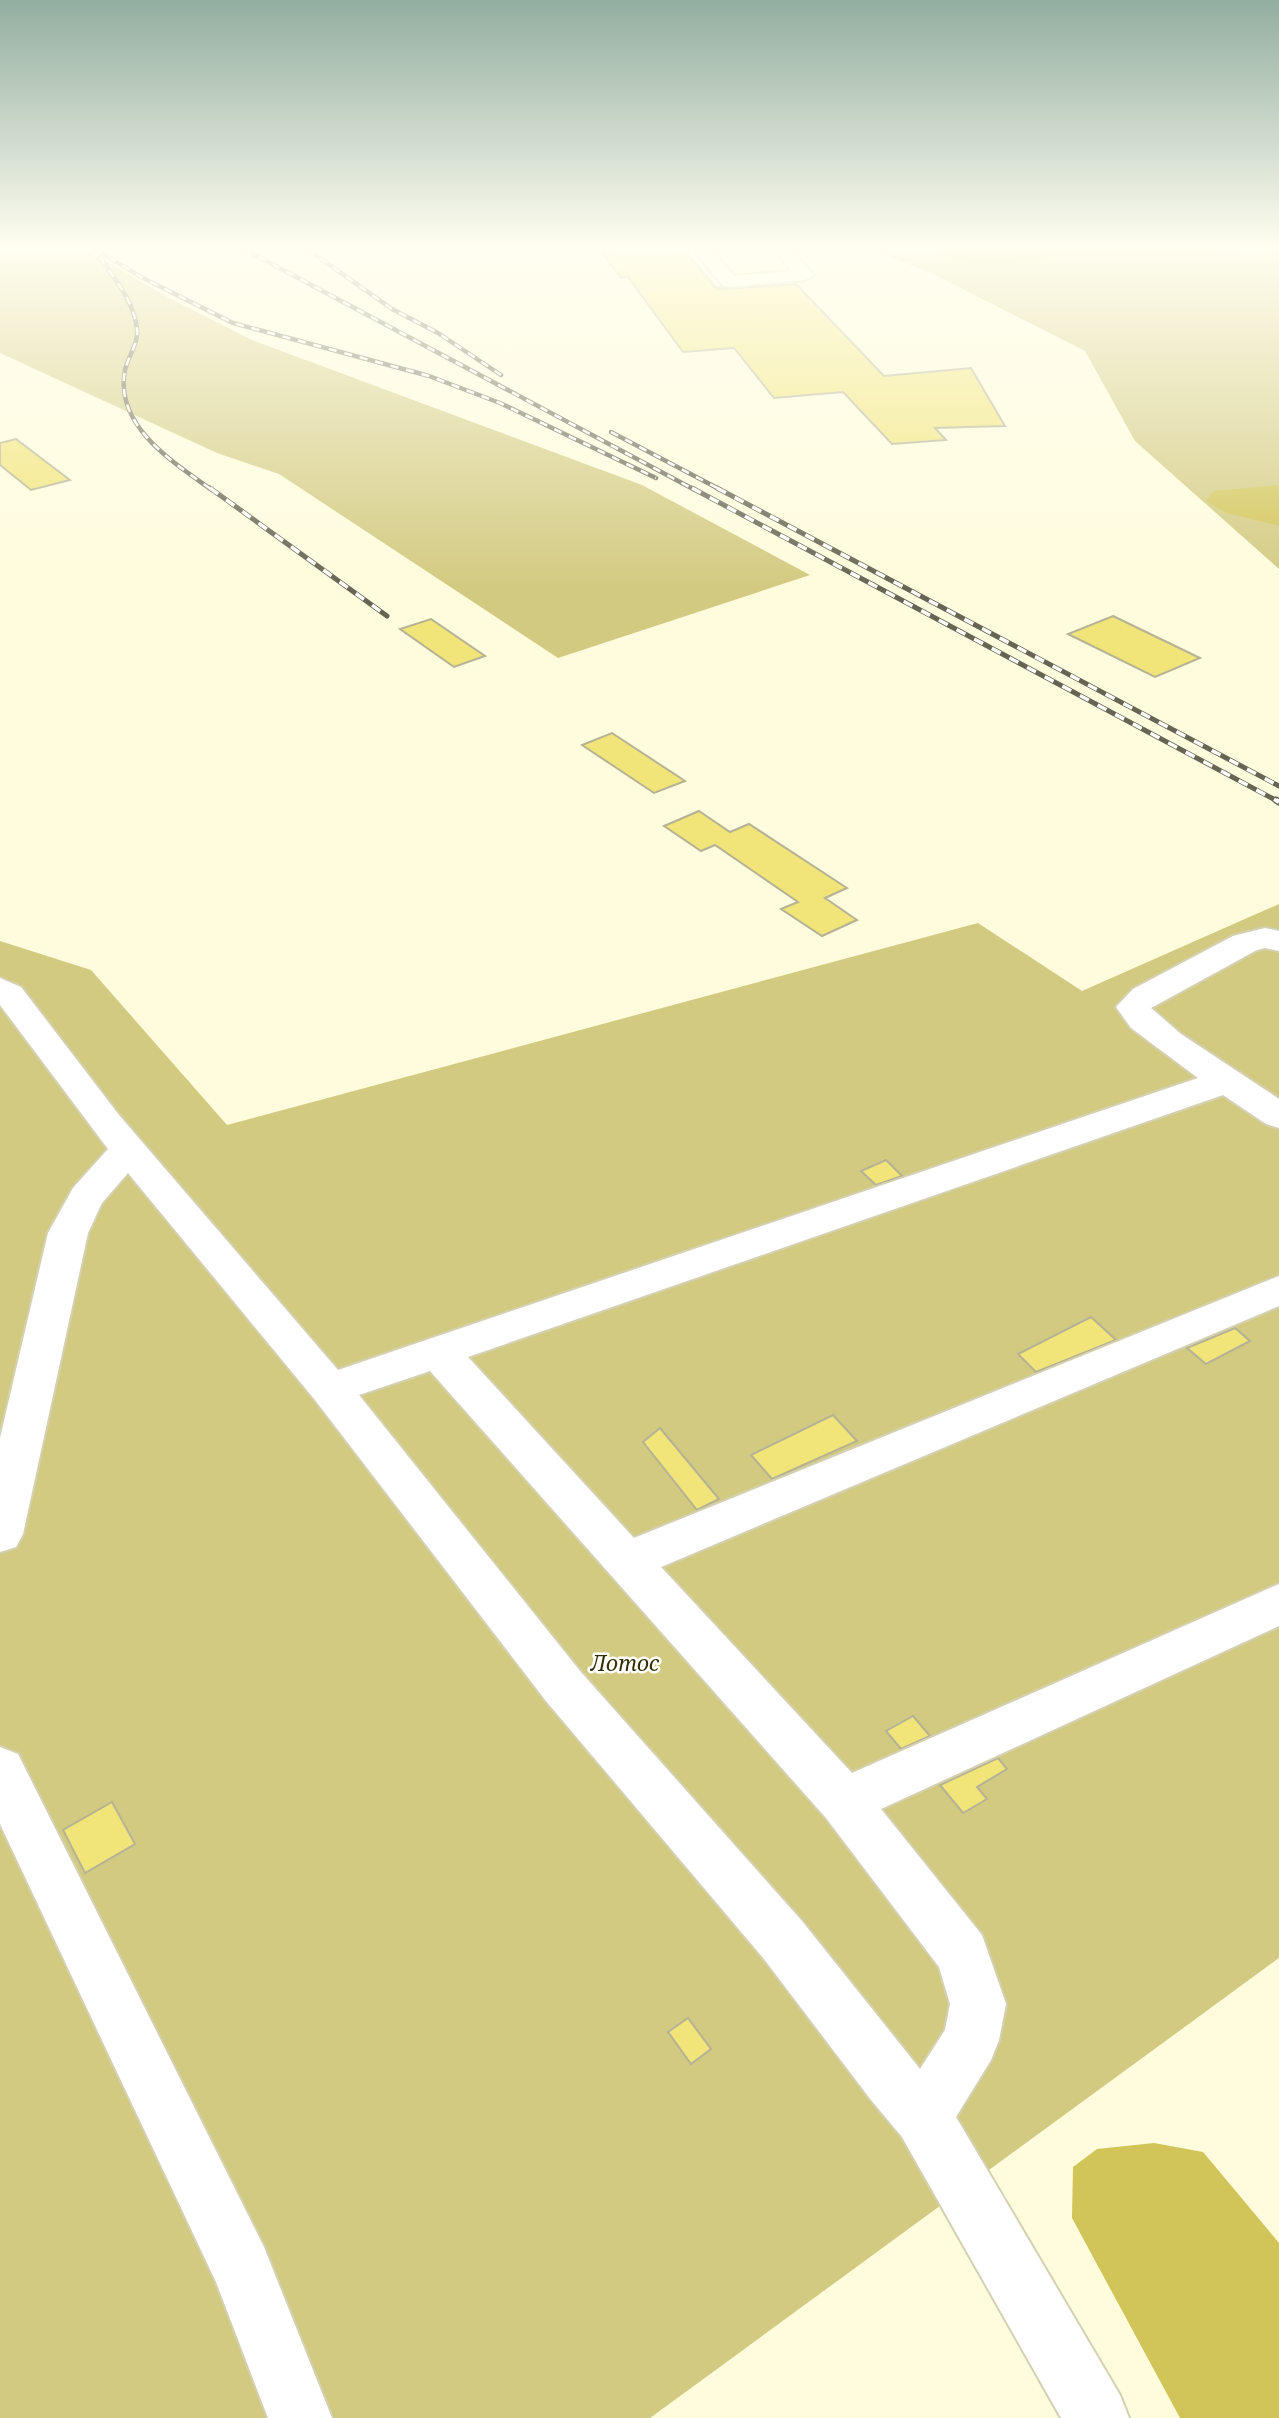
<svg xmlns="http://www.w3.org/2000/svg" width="1279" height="2418" viewBox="0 0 1279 2418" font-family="'Noto Serif',serif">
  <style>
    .green { fill: #d3ca81 }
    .forest { fill: #d1c458 }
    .building { fill: #f1e478; stroke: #b5b295; stroke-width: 2 }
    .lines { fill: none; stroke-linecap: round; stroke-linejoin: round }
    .minor-casing { stroke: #d4d1b3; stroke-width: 4 }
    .minor { fill: #fff; fill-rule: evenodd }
    .rail-far2-casing { stroke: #666553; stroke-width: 4.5 }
    .rail-far1-casing { stroke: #666553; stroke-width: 5 }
    .rail-casing { stroke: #666553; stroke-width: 7 }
    .rail-far2 { stroke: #fff; stroke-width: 2.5; stroke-dasharray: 8; stroke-linecap: butt }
    .rail-far1 { stroke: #fff; stroke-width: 3.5; stroke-dasharray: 10; stroke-linecap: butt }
    .rail { stroke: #fff; stroke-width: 4.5; stroke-dasharray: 14; stroke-linecap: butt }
    .labels { text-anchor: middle; stroke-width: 5; stroke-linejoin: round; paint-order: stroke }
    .near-park-label { font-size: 21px; font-style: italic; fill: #332e00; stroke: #fff }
  </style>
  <rect width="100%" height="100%" fill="#fffcdd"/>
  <!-- green -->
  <g class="green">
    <polygon points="0,249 85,249 169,298 252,340 642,485 810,575 558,658 279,474 217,453 0,353"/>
    <polygon points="869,249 938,249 936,251 1016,265 1060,257 1205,257 1279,249 1279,569 1135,441 1085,351 931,273"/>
    <polygon points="1279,904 1279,1958 650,2418 0,2418 0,941 91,970 227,1125 978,923 1082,991"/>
  </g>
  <!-- forest -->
  <g class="forest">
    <polygon points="938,249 1270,249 1205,257 1060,257 1016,265 971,265 936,251"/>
    <polygon points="1279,485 1279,526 1226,513 1206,501 1214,491"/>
    <polygon points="1154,2143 1203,2152 1279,2243 1279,2418 1180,2418 1072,2218 1073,2167 1097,2149"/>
  </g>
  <!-- building -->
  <g class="building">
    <polygon points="609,249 684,249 715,287 723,289 796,284 884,376 971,368 1005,426 935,428 946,440 892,444 843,392 774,398 734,348 683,352 628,277 621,278 602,253 611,252"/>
    <polygon points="16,439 70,480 31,490 0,465 0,443"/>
    <polygon points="1113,616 1200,658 1155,677 1068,634"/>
    <polygon points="431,619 485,656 454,667 400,629"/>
    <polygon points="612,733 685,781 654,793 582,745"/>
    <polygon points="699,811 730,832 749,824 847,888 825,898 857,920 822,936 781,909 798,902 715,845 701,851 664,826"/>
    <polygon points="886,1160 902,1176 876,1185 861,1171"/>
    <polygon points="1091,1317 1116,1340 1036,1372 1018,1354"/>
    <polygon points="1235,1328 1250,1341 1206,1364 1187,1348"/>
    <polygon points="833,1415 857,1441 772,1479 751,1455"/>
    <polygon points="660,1428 719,1499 697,1510 643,1442"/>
    <polygon points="913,1716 930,1736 901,1749 886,1731"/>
    <polygon points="998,1758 1007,1769 977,1787 987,1799 963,1813 940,1785"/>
    <polygon points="112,1802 135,1844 85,1873 63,1830"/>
    <polygon points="688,2018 711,2049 691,2064 668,2032"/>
  </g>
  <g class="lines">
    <!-- minor casing -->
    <g class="minor-casing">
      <g id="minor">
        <polygon points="693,249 711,249 734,276 791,271 777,252 779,249 799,249 795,254 814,275 805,280 729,287 723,286"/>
        <path d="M1265 928 1279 931V951L1265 948 1257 950 1151 1008 1181 1034 1279 1099V1128L1266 1124 1223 1095 468 1357 634 1538 1279 1276V1306L661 1567 852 1773 1279 1584V1626L881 1809 982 1935 1006 2004 999 2040 991 2060 956 2117 1120 2395 1129 2418H1061L902 2137 871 2100 764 1959 546 1701 315 1400 128 1173 102 1203 88 1233 23 1534 16 1547 0 1552V1438L48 1233 73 1188 108 1149 0 1005V978L21 987 119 1115 338 1370 1198 1078 1131 1028 1116 1007 1133 989 1233 936ZM430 1371 826 1818 939 1967 950 2004 945 2030 920 2069 802 1921 580 1671 359 1395Z"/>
        <polygon points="0,1747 18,1754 264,2247 332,2418 268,2418 216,2282 0,1824"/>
      </g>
    </g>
    <!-- minor -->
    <use href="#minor" class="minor"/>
    <!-- rail-far2 casing -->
    <g class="rail-far2-casing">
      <g id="rail-far2">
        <polyline points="95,249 141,277 233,323 429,376 500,403 656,478"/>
        <polyline points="244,249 695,490"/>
        <polyline points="307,249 392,309 438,333 501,375"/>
        <path d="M100 257C115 280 134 301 137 329 139 342 128 357 125 370 114 426 173 462 212 490"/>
        <polyline points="611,432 721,490"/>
      </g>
    </g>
    <!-- rail-far1 casing -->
    <g class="rail-far1-casing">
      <g id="rail-far1">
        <polyline points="210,488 387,616"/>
        <polyline points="692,488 1279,802"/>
        <polyline points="717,488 1279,786"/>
      </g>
    </g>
    <!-- rail casing -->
    <g class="rail-casing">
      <polyline id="rail" points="1276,800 1279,802"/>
    </g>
    <!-- rail-far2 -->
    <use href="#rail-far2" class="rail-far2"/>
    <!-- rail-far1 -->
    <use href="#rail-far1" class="rail-far1"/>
    <!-- rail -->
    <use href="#rail" class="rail"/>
  </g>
  <!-- sky -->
  <linearGradient id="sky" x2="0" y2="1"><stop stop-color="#92aea0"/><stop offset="0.42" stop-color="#fffef0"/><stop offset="1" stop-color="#fffef0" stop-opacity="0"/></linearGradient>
  <rect width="1279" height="588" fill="url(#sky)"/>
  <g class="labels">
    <!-- near-park labels -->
    <g class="near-park-label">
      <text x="625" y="1671">Лотос</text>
    </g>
  </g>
</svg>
